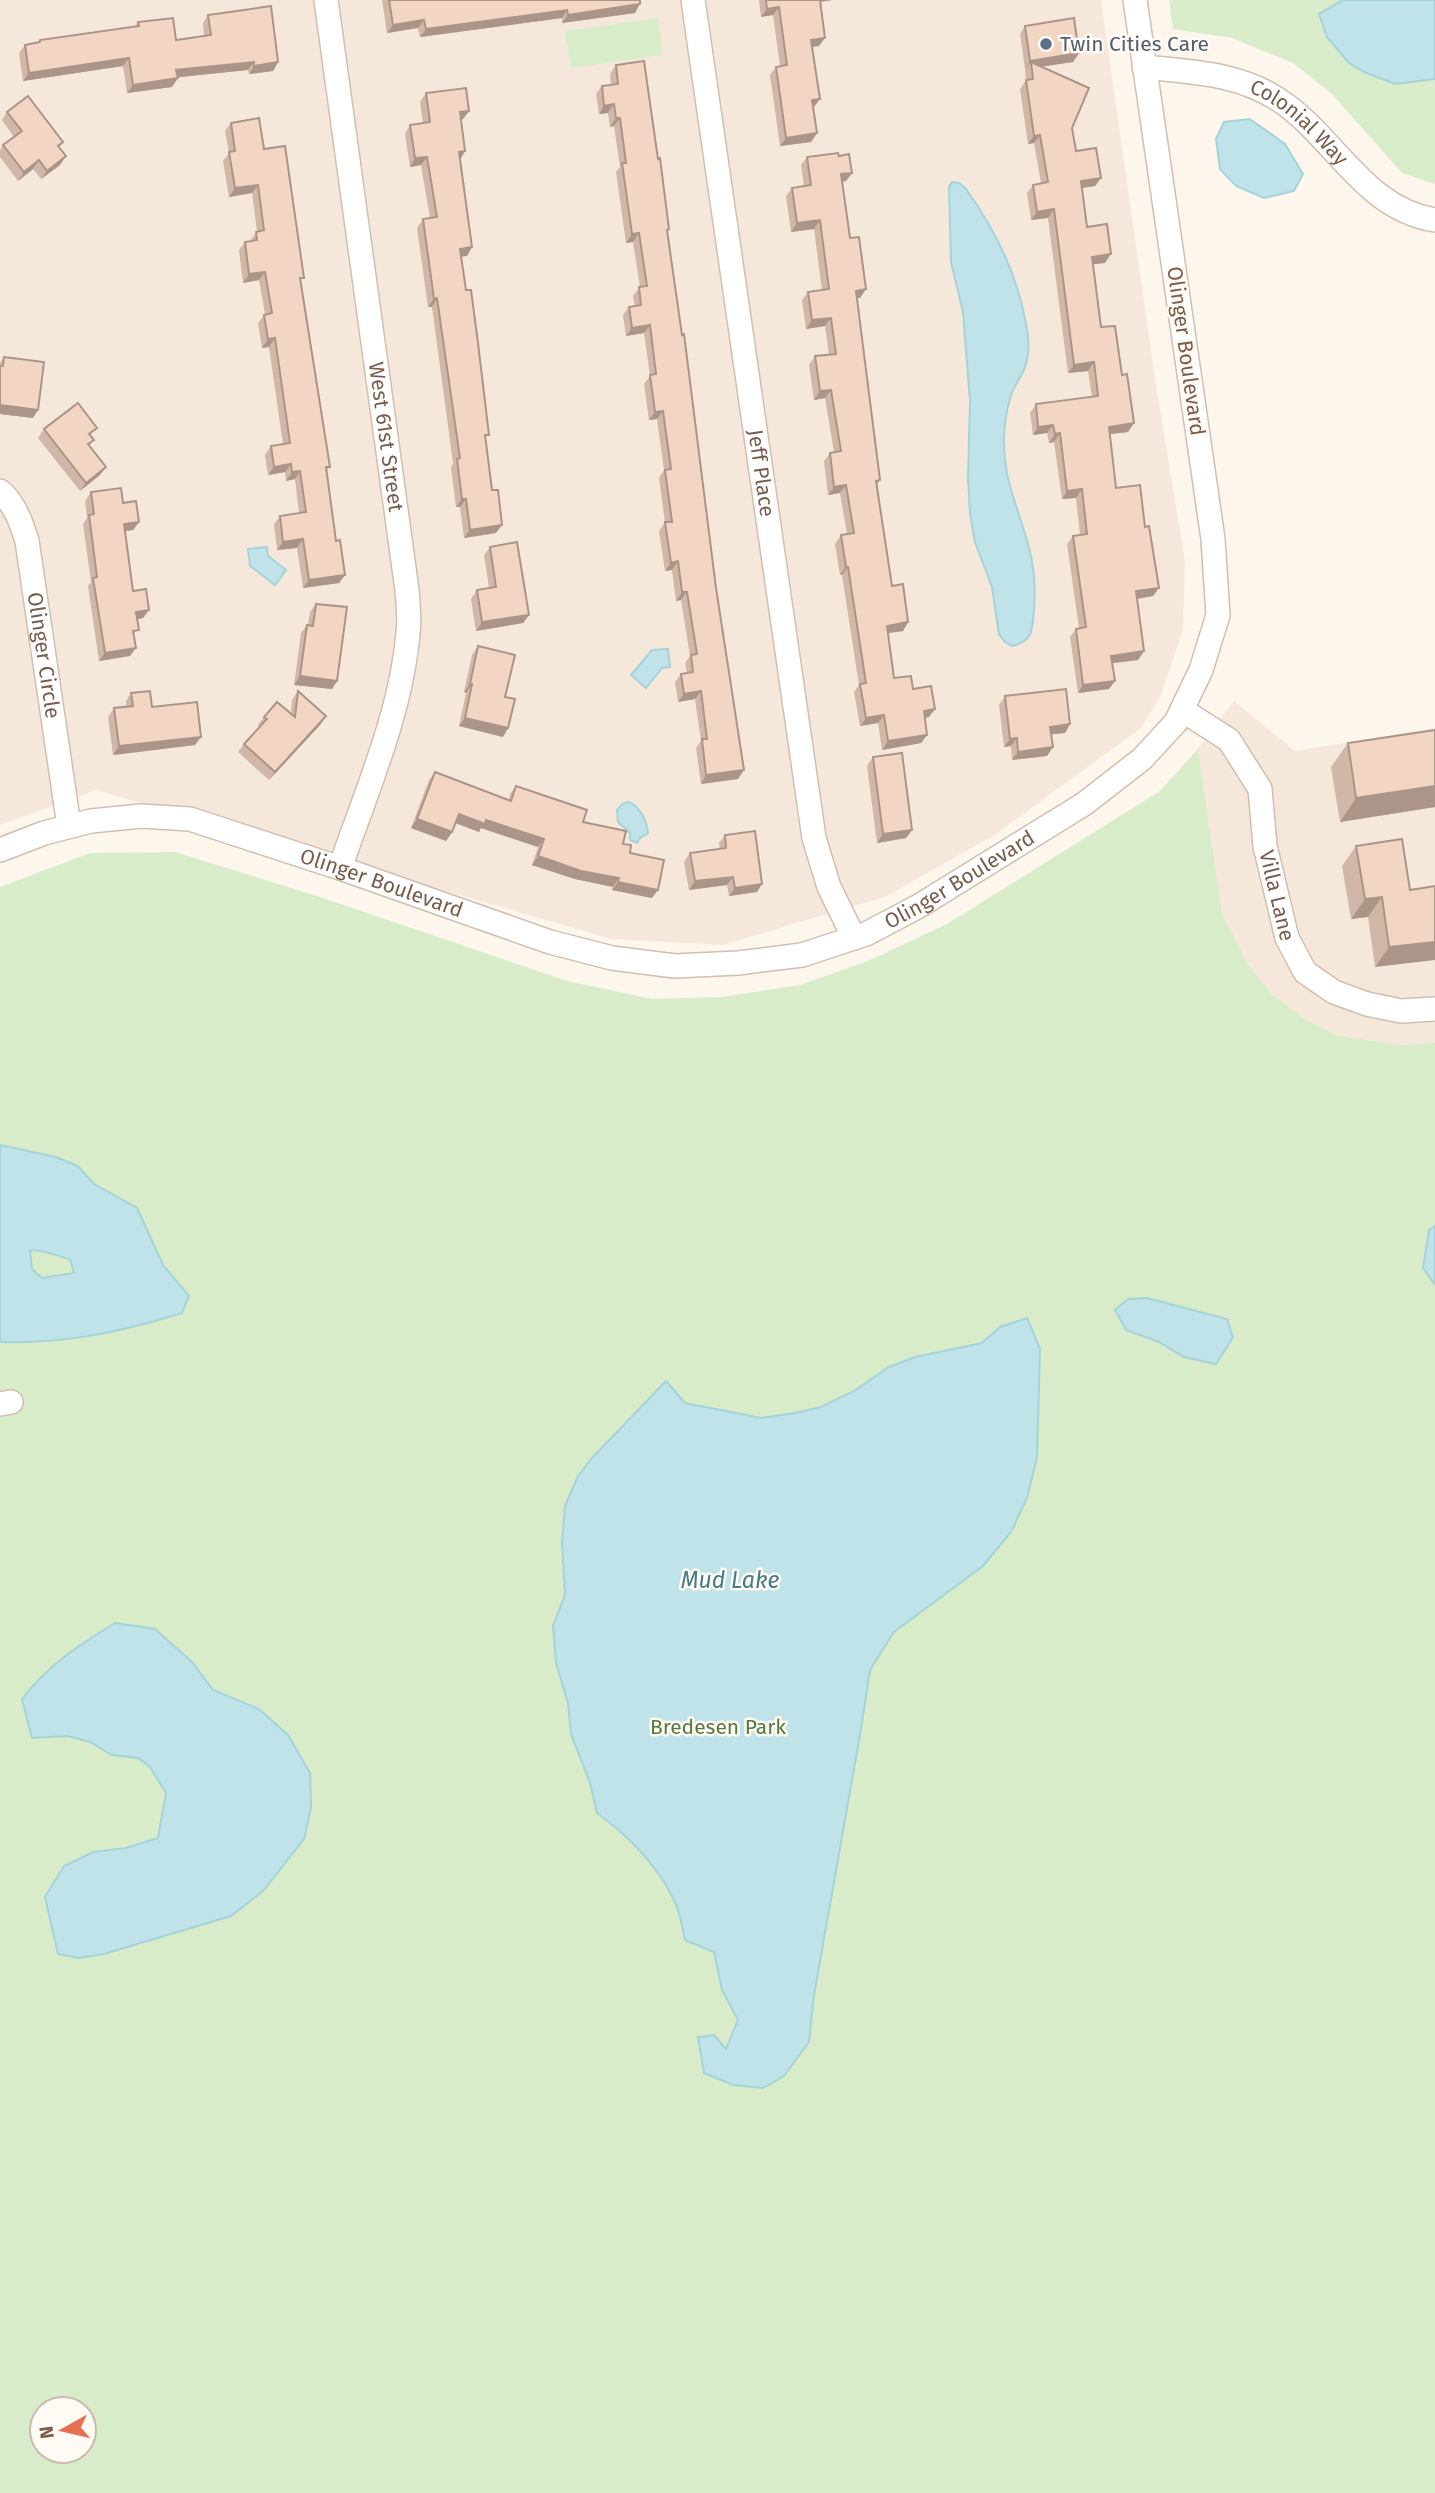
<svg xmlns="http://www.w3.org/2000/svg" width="1435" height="2493" viewBox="0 0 1435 2493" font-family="'Fira Sans',sans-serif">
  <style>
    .residential { fill: #f5e8da }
    .green { fill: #d8ecc9; fill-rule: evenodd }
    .water { fill: #bfe3e8; stroke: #a5d3da; stroke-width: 2; fill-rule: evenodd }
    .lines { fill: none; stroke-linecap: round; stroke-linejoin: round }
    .minor-casing { stroke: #d1beb0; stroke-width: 26 }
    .minor { stroke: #fff; stroke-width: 23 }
    .wall { fill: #d1b7a8 }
    .shaded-wall { fill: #aa9588 }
    .building { fill: #f3d5c3; stroke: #aa9588; stroke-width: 2 }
    .service-dot { fill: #5c6f8a; stroke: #fffaf3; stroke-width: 2.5 }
    .labels { text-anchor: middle; stroke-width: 5; stroke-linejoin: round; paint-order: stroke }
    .service-label { font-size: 21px; fill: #4e5e75; stroke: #fffaf3; text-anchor: start }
    .street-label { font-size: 21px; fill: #7a5c4d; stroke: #fffaf3 }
    .park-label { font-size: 21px; fill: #537a41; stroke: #fffaf3 }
    .water-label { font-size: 23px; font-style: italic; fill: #437c86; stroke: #fffaf3 }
  </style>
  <rect width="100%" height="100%" fill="#fdf6ec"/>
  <!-- residential -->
  <g class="residential">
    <polygon points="0,0 1101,0 1156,385 1185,561 1183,630 1160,697 1141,728 993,836 885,897 722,945 612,939 96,790 0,825"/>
    <polygon points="1234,701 1295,751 1435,728 1435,1043 1403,1045 1339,1036 1305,1019 1272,994 1247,965 1222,913 1198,749"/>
  </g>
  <!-- green -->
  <g class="green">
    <polygon points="1169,0 1435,0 1435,184 1402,173 1332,94 1293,63 1232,38 1173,29"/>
    <polygon points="658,18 663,55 571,68 565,31"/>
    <path d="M1198 749 1222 913 1248 965 1272 994 1305 1019 1339 1036 1403 1045 1435 1043V2493H0V887L90 853 175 852 317 896 567 981 652 999 722 997 800 985 868 961 947 924 1160 791ZM42 2409H84V2451H42Z"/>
  </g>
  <!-- water -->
  <g class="water">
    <polygon points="1343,0 1435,0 1435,79 1395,84 1364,72 1349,63 1327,37 1319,14"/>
    <polygon points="1250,119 1285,144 1303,174 1294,191 1264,198 1236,186 1220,169 1216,139 1224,122"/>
    <path d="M952 182 959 183 966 189C994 228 1016 272 1025 319 1029 338 1031 354 1023 372 1019 379 1014 387 1011 395 1003 421 1002 448 1007 474 1019 525 1039 554 1034 609 1032 629 1034 641 1012 646L1005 642 999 634 992 587 975 542 970 514 968 478 970 401 963 312 951 262 949 187Z"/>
    <polygon points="267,547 268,556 286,570 275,585 250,566 248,549"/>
    <polygon points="668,649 670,667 662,668 646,688 631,675 652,650"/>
    <path d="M628 802C640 805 647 822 648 833L640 838 637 843 630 840V833L618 822 617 810 622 804Z"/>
    <path d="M0 1145 56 1157 78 1166 94 1184 137 1208 163 1265 189 1296 182 1313C120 1332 65 1344 0 1342ZM30 1250C45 1250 56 1256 70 1259L74 1273 42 1278 32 1269Z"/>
    <polygon points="1435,1226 1435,1285 1423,1268 1429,1230"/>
    <polygon points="1147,1298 1227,1319 1233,1337 1216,1364 1184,1357 1159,1342 1126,1330 1115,1310 1128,1299"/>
    <path d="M1027 1318 1040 1349 1037 1457 1027 1498 1011 1532 983 1566 894 1632 870 1670 860 1735 814 1995 809 2042 784 2076 763 2088 733 2085 704 2073 698 2037 714 2035 726 2049 738 2020 722 1990 714 1952 685 1940C682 1926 680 1910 673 1898 656 1864 627 1835 597 1813L590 1783 571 1734 568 1703 556 1663 553 1626 565 1595 562 1542 565 1506 578 1476 592 1458 666 1381 685 1403 761 1418 795 1413 821 1407 854 1391 889 1367 915 1357 982 1343 1000 1327Z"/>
    <path d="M115 1623 155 1629 192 1662 213 1690 259 1709 288 1735 310 1773 311 1808 304 1839 263 1891 231 1916 104 1954 79 1958 58 1954 45 1897 64 1866 93 1852 126 1848 158 1838 166 1793 150 1767 138 1758 112 1755 90 1742 68 1736 32 1738 22 1699C48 1665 79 1645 115 1623Z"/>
  </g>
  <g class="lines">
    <!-- minor casing -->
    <g class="minor-casing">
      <g id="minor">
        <path id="s1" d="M326 0 407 590C408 604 410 619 408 633 401 714 366 792 340 868"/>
        <path id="s2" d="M693 0 814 838 829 887 854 938"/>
        <path id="s3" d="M1144 67C1192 72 1238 73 1279 100 1334 136 1364 209 1435 220"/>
        <path id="s4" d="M0 491C15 504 21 522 27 541L69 826"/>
        <path id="s5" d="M1182 710 1229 740 1260 789 1265 846 1287 938 1305 972 1334 992 1367 1004 1401 1011 1435 1009"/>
        <path id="s6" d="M0 850 44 833 91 821 141 816 190 819 340 868 550 942 612 958 675 966 738 963 802 955 866 934 919 906 1084 804 1142 759 1176 722 1201 670 1218 615 1213 539 1135 0"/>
        <polyline points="0,1404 11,1402"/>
      </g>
    </g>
    <!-- minor -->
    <use href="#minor" class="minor"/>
  </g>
  <!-- wall -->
  <g class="wall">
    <polygon points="382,0 640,0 635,13 562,23 562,18 420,37 418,28 387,33"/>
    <polygon points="759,0 832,0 820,2 819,46 812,47 814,107 813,107 817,133 811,142 780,146 770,75 776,67 780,66 773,15 761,17"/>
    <polygon points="208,15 278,62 273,71 249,74 248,70 178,77 172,87 127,93 123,66 23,81 19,53 25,45 38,43 40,40 135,26 138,22 176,40 204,36 203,23"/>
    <polygon points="1025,26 1079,53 1073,62 1041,67 1072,128 1076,151 1101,178 1095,186 1082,188 1087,227 1105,263 1093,264 1101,327 1122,375 1134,423 1128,432 1110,434 1116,488 1145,527 1159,588 1153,596 1137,599 1144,651 1138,660 1112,663 1109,689 1078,693 1070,637 1076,629 1079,628 1067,544 1073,536 1080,535 1076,498 1062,499 1054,442 1049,443 1047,433 1033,435 1030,413 1036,404 1092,397 1088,371 1068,373 1048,218 1031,220 1027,193 1033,185 1041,183 1034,143 1028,144 1020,89 1026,80 1025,70 1026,69 1025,69 1020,34"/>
    <polygon points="616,65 658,159 669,229 667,233 738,779 701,784 696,748 701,741 695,699 678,702 675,682 681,674 687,673 685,663 690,656 681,600 676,601 672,570 665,571 659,531 665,522 659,478 664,470 657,419 649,420 644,384 650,376 644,333 626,336 623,315 629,307 635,306 633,296 640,287 633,242 626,243 616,172 620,167 614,126 610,127 608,113 599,114 596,94 602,86 611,85 610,74"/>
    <polygon points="426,93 469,111 463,119 461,120 460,159 472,247 467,256 461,256 496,533 464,538 460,507 456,507 451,467 453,463 432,307 428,307 417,228 423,219 430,218 421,165 410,167 405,134 410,125 423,123 420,102"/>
    <polygon points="7,112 59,147 60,165 41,179 33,169 18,181 0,157 0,150 3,145 14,137 2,120"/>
    <polygon points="231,123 264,149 301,282 330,467 326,471 336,541 345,575 339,583 303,588 297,548 277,550 274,524 280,516 299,513 295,479 286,481 285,472 268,475 265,455 271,446 283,444 269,347 262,348 258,323 264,315 265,314 259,280 243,283 239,250 245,242 250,241 257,231 252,193 229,197 223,161 229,153 225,131"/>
    <polygon points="807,157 846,181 842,182 860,298 857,298 880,480 877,485 892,586 908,622 903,631 888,633 894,678 913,689 929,717 925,718 927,735 921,743 882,750 878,723 860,726 854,692 859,685 842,575 840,575 835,544 841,535 847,534 840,493 828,495 824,461 830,453 834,452 825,398 814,400 809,365 815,356 829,355 825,326 806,329 802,300 808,292 822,290 814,229 791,232 786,196 792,188 804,186 801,165"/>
    <polygon points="4,357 33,418 0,414 0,363"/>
    <polygon points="44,429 91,437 94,440 89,446 100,475 80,491 38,438"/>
    <polygon points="91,492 123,503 139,522 133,530 125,531 133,591 149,610 143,618 137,619 130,656 99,661 88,586 91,582 83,524 87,518 85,501"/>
    <polygon points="490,547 529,615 523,623 476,631 471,599 477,590 489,588 484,555"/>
    <polygon points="316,604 337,681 332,689 294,685 301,633 307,625 308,625 310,612"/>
    <polygon points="478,646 508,728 503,737 459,726 466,693 464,692 472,655"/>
    <polygon points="298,691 320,725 269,780 238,752 244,744 260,727 258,725 264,717 291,714 292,700"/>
    <polygon points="131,693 152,707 195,745 113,755 108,717 114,708 126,707 126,701"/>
    <polygon points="1005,696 1070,724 1065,733 1051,734 1053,747 1047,756 1012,760 1011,746 1004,747 999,705"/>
    <polygon points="1435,730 1435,807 1340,822 1331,767 1348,743"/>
    <polygon points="873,757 912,830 906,838 877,843 867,766"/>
    <polygon points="435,772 509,800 510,794 516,786 623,844 630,853 652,898 612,890 613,887 575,879 532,865 538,847 481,828 479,832 455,823 452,832 446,841 411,828 429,780"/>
    <polygon points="725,835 757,892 729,896 727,885 689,890 684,862 690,853 720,849 719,843"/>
    <polygon points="1356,846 1410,890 1435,886 1375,967 1368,917 1351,919 1342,866"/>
  </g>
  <!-- shaded-wall -->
  <g class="shaded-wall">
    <polygon points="815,0 832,0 813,3"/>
    <polygon points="640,4 635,13 562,23 568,15"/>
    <polygon points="779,7 773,15 761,17 767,9"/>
    <polygon points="567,10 562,18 420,37 426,29"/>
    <polygon points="424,20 418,28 387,33 393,25"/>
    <polygon points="825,38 819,46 805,48 811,40"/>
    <polygon points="1079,53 1073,62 1031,68 1031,62 1025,69 1030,61"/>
    <polygon points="129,58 123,66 23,81 29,73"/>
    <polygon points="254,62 248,70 171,78 176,70"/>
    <polygon points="278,62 273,71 249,74 254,66"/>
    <polygon points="178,78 172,87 127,93 133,85"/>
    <polygon points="820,99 814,107 806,108 812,100"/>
    <polygon points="614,104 608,113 599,114 604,106"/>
    <polygon points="469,111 463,119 454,121 460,112"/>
    <polygon points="616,118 620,118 614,126 610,127"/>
    <polygon points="817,133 811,142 780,146 786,138"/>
    <polygon points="1040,135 1034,143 1028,144 1034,136"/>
    <polygon points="465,151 460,160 459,152"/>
    <polygon points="66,156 60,165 41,179 47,171"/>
    <polygon points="427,157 421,165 410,167 415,158"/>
    <polygon points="39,160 33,169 18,181 24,172"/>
    <polygon points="852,173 846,181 835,183 841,174"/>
    <polygon points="1101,178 1095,186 1075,189 1081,181"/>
    <polygon points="258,185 252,193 229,197 235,188"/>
    <polygon points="1054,209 1048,218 1031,220 1037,212"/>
    <polygon points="820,220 814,229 791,232 797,223"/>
    <polygon points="639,233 633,242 626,243 632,234"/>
    <polygon points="472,247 467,256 454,257 460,249"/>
    <polygon points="1111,254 1105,263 1086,265 1092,257"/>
    <polygon points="265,272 259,280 243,283 249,274"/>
    <polygon points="866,289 860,298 850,299 856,291"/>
    <polygon points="437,298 432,307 428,307 434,299"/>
    <polygon points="831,318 825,326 806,329 812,320"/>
    <polygon points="650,325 644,333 626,336 632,328"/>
    <polygon points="275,338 269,347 262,348 268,339"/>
    <polygon points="1094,362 1088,371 1068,373 1074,365"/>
    <polygon points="831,390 825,398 814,400 820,391"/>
    <polygon points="0,405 38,410 33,418 0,414"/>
    <polygon points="663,411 657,419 649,420 655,412"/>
    <polygon points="1134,423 1128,432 1103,435 1109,427"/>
    <polygon points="1053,425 1047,433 1033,435 1038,427"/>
    <polygon points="1060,433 1054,442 1049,443 1055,434"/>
    <polygon points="291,464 285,472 268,475 274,467"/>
    <polygon points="106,467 100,475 80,491 86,483"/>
    <polygon points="300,471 295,479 286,481 292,472"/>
    <polygon points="846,485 840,493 828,495 834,487"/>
    <polygon points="1082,489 1076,498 1062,499 1067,491"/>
    <polygon points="462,499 466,499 460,507 456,507"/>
    <polygon points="139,522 133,530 119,532 124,524"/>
    <polygon points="502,525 496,533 464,538 470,530"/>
    <polygon points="303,539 297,548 277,550 283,542"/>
    <polygon points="678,561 672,570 665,571 671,563"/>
    <polygon points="846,567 848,567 842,575 840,575"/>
    <polygon points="345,575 339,583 303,588 309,580"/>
    <polygon points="1159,588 1153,596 1130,600 1136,591"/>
    <polygon points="682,592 687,592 681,600 676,601"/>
    <polygon points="149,610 143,618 130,621 136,612"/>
    <polygon points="529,615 523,623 476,631 482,622"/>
    <polygon points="908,622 903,631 881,634 887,626"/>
    <polygon points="136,648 130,656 99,661 105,653"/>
    <polygon points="1144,651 1138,660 1105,664 1111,656"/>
    <polygon points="300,676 337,681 332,689 294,685"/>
    <polygon points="1115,681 1109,689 1078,693 1083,685"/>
    <polygon points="470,684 472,684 466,693 464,692"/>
    <polygon points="701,691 695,699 678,702 684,694"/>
    <polygon points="935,709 929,717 918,719 924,711"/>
    <polygon points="884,715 878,723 860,726 866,718"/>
    <polygon points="326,716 320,725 269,780 275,772"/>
    <polygon points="465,718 508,728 503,737 459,726"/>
    <polygon points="1070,724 1065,733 1045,735 1050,727"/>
    <polygon points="927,735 921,743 882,750 888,741"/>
    <polygon points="201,737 195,745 113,755 119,746"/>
    <polygon points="1017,738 1011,746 1004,747 1010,739"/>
    <polygon points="1053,747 1047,756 1012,760 1018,752"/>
    <polygon points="744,770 738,779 701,784 706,775"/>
    <polygon points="1435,786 1435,807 1340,822 1356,798"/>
    <polygon points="459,814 486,820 544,839 538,847 481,828 479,832 453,822"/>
    <polygon points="417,819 452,832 446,841 411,828"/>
    <polygon points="912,830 906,838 877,843 883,834"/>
    <polygon points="538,856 619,878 613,887 575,879 532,865"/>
    <polygon points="733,877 727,885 689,890 695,881"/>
    <polygon points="618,882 658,890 652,898 612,890"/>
    <polygon points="762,884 757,892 729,896 735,888"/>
    <polygon points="1382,897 1368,917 1351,919 1365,899"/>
    <polygon points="1435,942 1435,960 1375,967 1389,947"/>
  </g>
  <!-- building -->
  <g class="building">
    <polygon points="389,0 640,0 640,4 568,15 567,10 426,29 424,20 393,25"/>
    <polygon points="766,0 820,0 825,38 811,40 820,99 812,100 817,133 786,138 776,67 787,65 779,7 767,9"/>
    <polygon points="271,6 278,62 254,66 254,62 176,70 178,78 133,85 129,58 29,73 25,45 40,42 40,40 139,26 138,22 173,18 176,40 211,35 208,15"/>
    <polygon points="1074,18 1079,53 1030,61 1025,26"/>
    <polygon points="644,61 658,159 660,158 669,229 667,230 682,335 684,334 716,588 744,770 706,775 702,739 707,739 701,691 684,694 681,674 693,672 691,655 697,654 687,592 682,592 678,561 671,563 665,522 672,522 665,470 671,469 663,411 655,412 650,375 656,374 650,325 632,328 629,307 641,305 639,287 647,286 639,233 632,234 622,163 626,163 620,118 616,118 614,104 604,106 602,86 618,84 616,65"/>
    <polygon points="1031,62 1089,88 1072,128 1076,151 1096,148 1101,178 1081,181 1087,227 1107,224 1111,254 1092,257 1101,327 1115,326 1122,375 1127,374 1134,423 1109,427 1116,488 1140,485 1145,527 1149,526 1159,588 1136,591 1144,651 1111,656 1115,681 1083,685 1076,629 1086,627 1073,536 1087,534 1082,489 1067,491 1060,433 1055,434 1053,425 1038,427 1036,404 1098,396 1094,362 1074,365 1054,209 1037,212 1033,185 1048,182 1040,135 1034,136 1026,80 1033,79"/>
    <polygon points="466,88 469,111 460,112 465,151 459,152 472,247 460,249 466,290 471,290 478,343 489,435 485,435 492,490 498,490 502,525 470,530 466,499 462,499 457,459 460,458 437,298 434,299 423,219 437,217 427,157 415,158 410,125 430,122 426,93"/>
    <polygon points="28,96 63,142 58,146 66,156 47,171 39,160 24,172 3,145 22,131 7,112"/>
    <polygon points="259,118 264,149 285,146 304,278 300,278 330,467 326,467 336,541 340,540 345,575 309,580 303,539 283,542 280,516 306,512 300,471 292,472 291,464 274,467 271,446 290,443 275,338 268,339 264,315 272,313 265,272 249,274 245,242 257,240 256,232 264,230 258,185 235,188 229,152 235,151 231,123"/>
    <polygon points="838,153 839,156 849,154 852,173 841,174 850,238 859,237 866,289 856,291 880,480 876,481 892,586 903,584 908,622 887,626 894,678 911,676 913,689 931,686 935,709 924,711 927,735 888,741 884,715 866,718 860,684 866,683 848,567 846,567 841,535 854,533 846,485 834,487 830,453 841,451 831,390 820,391 815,356 836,354 831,318 812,320 808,292 829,289 820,220 797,223 792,188 811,185 807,157"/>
    <polygon points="4,357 44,362 38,410 0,405 0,366 3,366"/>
    <polygon points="78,403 97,428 89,434 94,440 88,444 106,467 86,483 44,429"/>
    <polygon points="121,488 123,503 136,501 139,522 124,524 133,591 146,589 149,610 136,612 139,630 133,631 136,648 105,653 93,578 97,577 89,515 94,514 91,492"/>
    <polygon points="517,542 529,615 482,622 477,590 496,587 490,547"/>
    <polygon points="316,604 347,607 337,681 300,676 307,625 313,626"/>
    <polygon points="478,646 515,655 505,697 515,699 508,728 465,718 472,684 470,684"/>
    <polygon points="1066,689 1070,724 1050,727 1053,747 1018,752 1017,738 1010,739 1005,696"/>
    <polygon points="150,691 152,707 197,702 201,737 119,746 114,708 133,706 131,693"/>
    <polygon points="298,691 326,716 275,772 244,744 267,719 264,717 277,702 295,717"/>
    <polygon points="1435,730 1435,786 1356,798 1348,743"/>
    <polygon points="902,753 912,830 883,834 873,757"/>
    <polygon points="435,772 511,801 516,786 587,810 583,822 626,831 623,844 631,845 630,853 664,860 658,890 618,882 619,878 581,871 538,856 544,839 486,820 485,824 459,814 452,832 417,819"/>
    <polygon points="755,831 762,884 735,888 733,877 695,881 690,853 726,848 725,835"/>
    <polygon points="1402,839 1410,890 1435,886 1435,942 1389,947 1382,897 1365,899 1356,846"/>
  </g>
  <!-- markers -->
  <circle class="service-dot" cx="1046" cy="44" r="7"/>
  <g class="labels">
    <!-- service labels -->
    <g class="service-label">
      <text x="1060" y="51">Twin Cities Care</text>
    </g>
    <!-- street labels -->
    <g class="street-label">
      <text dy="7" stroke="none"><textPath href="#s3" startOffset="170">Colonial Way</textPath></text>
      <text transform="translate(1186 351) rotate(82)" y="7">Olinger Boulevard</text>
      <text dy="7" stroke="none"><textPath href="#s1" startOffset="441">West 61st Street</textPath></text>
      <text dy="7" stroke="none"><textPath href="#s2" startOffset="478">Jeff Place</textPath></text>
      <text dy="7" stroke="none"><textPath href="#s4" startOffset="173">Olinger Circle</textPath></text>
      <text dy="7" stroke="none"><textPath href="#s6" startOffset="1006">Olinger Boulevard</textPath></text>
      <text dy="7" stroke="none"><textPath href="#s6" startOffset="397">Olinger Boulevard</textPath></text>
      <text dy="7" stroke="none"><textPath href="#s5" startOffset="222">Villa Lane</textPath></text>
    </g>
    <!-- park labels -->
    <g class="park-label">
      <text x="718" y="1734">Bredesen Park</text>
    </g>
    <!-- water labels -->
    <g class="water-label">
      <text x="730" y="1588">Mud Lake</text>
    </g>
  </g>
  <!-- north arrow -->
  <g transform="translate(63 2430) rotate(262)"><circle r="33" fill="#fffaf3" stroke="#cabbb1" stroke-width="2"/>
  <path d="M0-5L12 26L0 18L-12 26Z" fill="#e76f51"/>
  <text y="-10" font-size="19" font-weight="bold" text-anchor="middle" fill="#7a5c4d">N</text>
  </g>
</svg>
